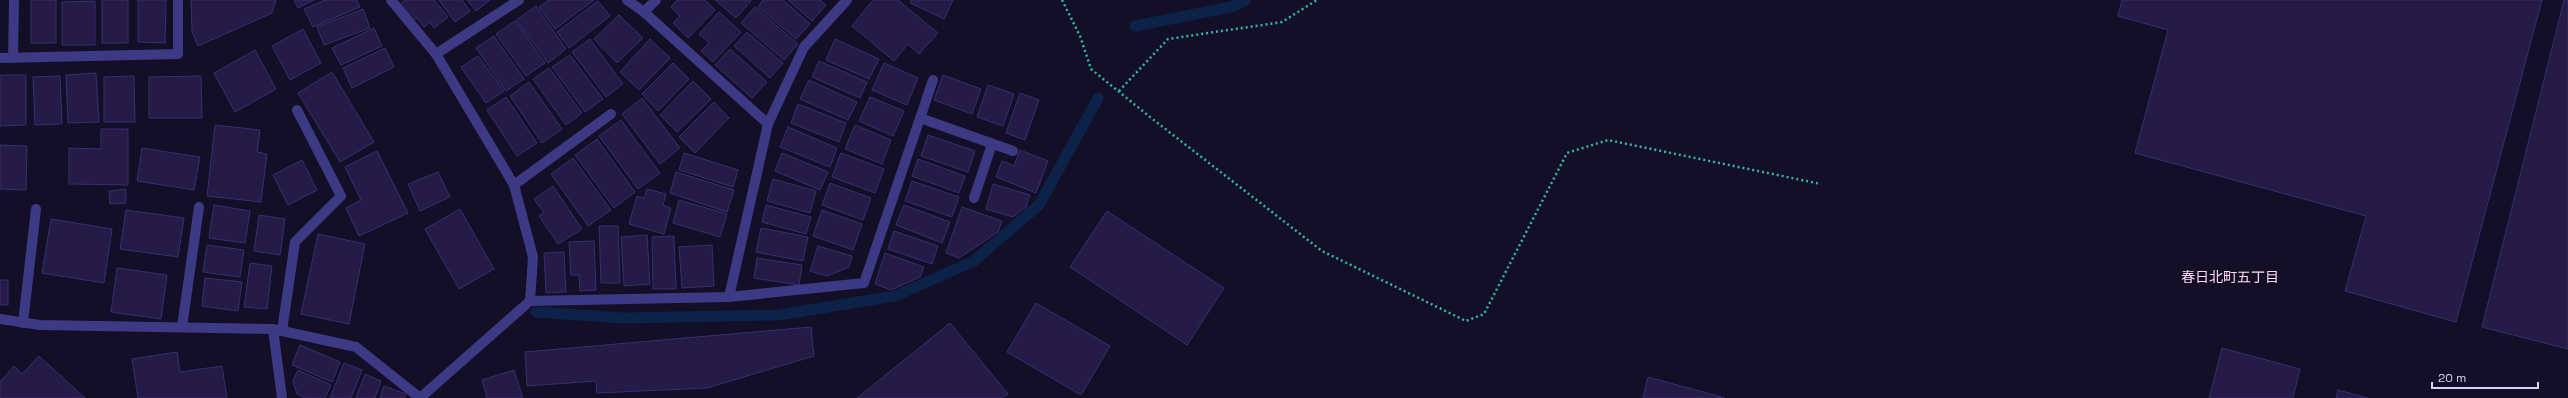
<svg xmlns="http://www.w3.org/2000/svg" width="2568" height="398" viewBox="0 0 2568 398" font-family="'Space Grotesk','Noto Sans JP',sans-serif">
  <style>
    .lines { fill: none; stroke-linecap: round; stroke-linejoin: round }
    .stream { stroke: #0c2248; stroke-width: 11 }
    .building { fill: #241b47; stroke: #3b2d73 }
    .path { stroke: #2fb8b0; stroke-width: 2.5; stroke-dasharray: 2 3; stroke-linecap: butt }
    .minor { stroke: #3d3a85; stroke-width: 10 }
    .labels { text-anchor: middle; stroke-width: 3; stroke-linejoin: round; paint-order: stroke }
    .neighbourhood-label { font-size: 14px; fill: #ffd6f0; stroke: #130f26 }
  </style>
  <rect width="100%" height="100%" fill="#130f26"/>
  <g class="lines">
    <!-- stream -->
    <g class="stream">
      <polyline points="1135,26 1235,6 1246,0"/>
      <polyline points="536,312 623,318 779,315 895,296 974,261 1039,205 1098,98"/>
    </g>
  </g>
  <!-- building -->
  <g class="building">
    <rect x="31" y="0" width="25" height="43"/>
    <rect x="102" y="0" width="26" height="43"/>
    <polygon points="138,0 166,0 165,43 138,42"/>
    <polygon points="191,0 276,0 272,13 198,46 192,32"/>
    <polygon points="294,0 314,0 298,8"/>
    <polygon points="325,0 357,0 360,7 313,27 304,9"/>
    <polygon points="405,0 434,0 448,17 434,28 430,22 424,27 417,18 411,21 399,6"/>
    <polygon points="439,0 462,0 470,11 455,22"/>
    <polygon points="467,0 490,0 476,11"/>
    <polygon points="549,0 594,0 555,29 539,7"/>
    <polygon points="677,0 705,0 715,10 688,38 673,23 680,16 671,7"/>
    <polygon points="715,0 750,0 751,1 736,18"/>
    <polygon points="763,0 783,0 810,24 796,39 758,7"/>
    <polygon points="788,0 820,0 826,5 812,21"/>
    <polygon points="873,0 898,0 938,33 919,54 908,44 894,61 852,26"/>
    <polygon points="911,0 953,0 944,19 910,3"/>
    <polygon points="2122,0 2542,0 2456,322 2345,291 2366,216 2135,153 2168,30 2118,16"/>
    <polygon points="2564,0 2568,0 2568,349 2482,327"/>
    <polygon points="95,1 95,45 62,45 62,2"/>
    <polygon points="598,1 610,16 569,48 557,32"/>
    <polygon points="536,6 566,49 548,63 516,20"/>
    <polygon points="755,7 798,44 784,60 741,23"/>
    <polygon points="363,9 370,28 324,45 317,27"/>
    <polygon points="719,12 741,32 713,62 701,51 709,43 699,34"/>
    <polygon points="619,15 643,38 617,63 594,39"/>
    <polygon points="515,21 545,63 526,76 496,34"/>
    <polygon points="374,28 382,46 341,65 332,48"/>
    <polygon points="303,29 321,63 290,80 272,46"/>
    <polygon points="747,32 783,63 770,78 734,46"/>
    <polygon points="494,36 524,79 506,91 476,48"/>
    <polygon points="590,39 623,84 606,97 572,52"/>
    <polygon points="650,39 670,58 639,90 620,72"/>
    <polygon points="835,39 879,59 869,79 826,60"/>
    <polygon points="385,48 394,67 352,88 343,68"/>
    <polygon points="730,49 767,82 752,98 715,65"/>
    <polygon points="255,50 276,89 235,112 214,73"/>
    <polygon points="570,55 603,99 585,112 552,67"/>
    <polygon points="478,56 504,91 486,103 461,67"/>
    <polygon points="819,61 867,82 860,98 812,77"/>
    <polygon points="673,63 689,79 658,111 642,94"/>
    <polygon points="884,63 918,78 907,105 872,90"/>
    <polygon points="549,68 582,113 566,125 533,79"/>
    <polygon points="332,72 374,142 340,162 298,93"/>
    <polygon points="96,73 99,122 68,123 66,75"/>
    <polygon points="0,75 26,75 26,125 0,126"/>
    <polygon points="943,75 981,89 972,114 934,100"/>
    <polygon points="60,76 62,124 35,125 33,77"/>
    <polygon points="134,76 135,122 104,122 104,77"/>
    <polygon points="201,76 202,118 149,118 149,77"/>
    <polygon points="809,80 857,102 848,120 800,99"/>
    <polygon points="693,81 711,99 677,132 660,115"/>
    <polygon points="529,82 562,129 542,143 510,96"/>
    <polygon points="988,85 1014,94 1003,126 977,117"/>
    <polygon points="1020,93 1039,100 1025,140 1006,133"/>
    <polygon points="506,97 537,143 517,156 487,110"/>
    <polygon points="870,97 904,111 893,136 859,121"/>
    <polygon points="642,98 680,148 660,164 622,114"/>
    <polygon points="714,102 729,118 695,153 679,137"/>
    <polygon points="798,104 846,123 839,142 791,123"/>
    <polygon points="621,120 660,173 638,189 599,136"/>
    <polygon points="215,125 260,130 257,152 267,154 261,202 207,196"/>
    <polygon points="855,125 891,140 882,164 845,149"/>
    <polygon points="788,127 837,148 830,167 780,147"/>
    <polygon points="101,129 128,129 128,185 69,184 69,148 101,149"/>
    <polygon points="928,135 975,151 968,172 921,156"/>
    <polygon points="597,139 635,192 614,208 575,155"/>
    <polygon points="0,145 27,146 26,190 0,189"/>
    <polygon points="142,148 200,157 194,190 137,181"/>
    <polygon points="1020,150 1048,161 1036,193 996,177 1002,161 1014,166"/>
    <polygon points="377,151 408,213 359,236 346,208 361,200 345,167"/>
    <polygon points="684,153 738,170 733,187 679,170"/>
    <polygon points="782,153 828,172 820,190 775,171"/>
    <polygon points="841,153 884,169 875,193 832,177"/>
    <polygon points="573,158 611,210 588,226 551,174"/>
    <polygon points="918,159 965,176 959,193 912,176"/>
    <polygon points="302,160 317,190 288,205 273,175"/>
    <polygon points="438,172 450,197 420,211 408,184"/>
    <polygon points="676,172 734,190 727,212 670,193"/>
    <polygon points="773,179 816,191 810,213 767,201"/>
    <polygon points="912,181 959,197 952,217 905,201"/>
    <polygon points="830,183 871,198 863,220 822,205"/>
    <polygon points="993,184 1030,195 1026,207 1013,217 986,209"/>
    <polygon points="553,186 582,229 558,244 539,216 544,213 534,199"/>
    <polygon points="126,189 126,203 110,204 109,191"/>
    <polygon points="647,189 666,194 663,205 671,208 664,234 629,224 637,196 644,198"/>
    <polygon points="679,200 727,214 720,237 673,223"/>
    <polygon points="214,205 250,211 245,243 209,238"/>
    <polygon points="766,205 811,217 806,234 762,222"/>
    <polygon points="904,205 950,222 942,243 896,225"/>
    <polygon points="962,207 1002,221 998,232 959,258 946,253"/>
    <polygon points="460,209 494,269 459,289 425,229"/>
    <polygon points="126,210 184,218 178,257 120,249"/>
    <polygon points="822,210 862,224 853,250 813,236"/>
    <polygon points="1107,211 1224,288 1187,345 1070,267"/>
    <polygon points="259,215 285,219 280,255 254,251"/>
    <polygon points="51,219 112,229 104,283 42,273"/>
    <polygon points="599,226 618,226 620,283 601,283"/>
    <polygon points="761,228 808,237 803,261 756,252"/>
    <polygon points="894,231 938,246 932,264 888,249"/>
    <polygon points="318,234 365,244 349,324 301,314"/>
    <polygon points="647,235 650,284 624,286 621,237"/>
    <polygon points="674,236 676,289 653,289 652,237"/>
    <polygon points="594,241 596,290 580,291 579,275 571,275 569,242"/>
    <polygon points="207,245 244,250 240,277 203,272"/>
    <polygon points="712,245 714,286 682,288 679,247"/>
    <polygon points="818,246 852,256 849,267 827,276 810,271"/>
    <polygon points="564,252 566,292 546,293 544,253"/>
    <polygon points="885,253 924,267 920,277 891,290 875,284"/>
    <polygon points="757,258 802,265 799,285 754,278"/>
    <polygon points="250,263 272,266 267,309 244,307"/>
    <polygon points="117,268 167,275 161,319 111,312"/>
    <polygon points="205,278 242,282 238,311 202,306"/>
    <rect x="0" y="280" width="8" height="25"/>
    <polygon points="1036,303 1110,346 1081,395 1007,352"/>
    <polygon points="950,323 1008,394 1002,398 857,398"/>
    <polygon points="811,327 814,356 707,388 597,393 596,381 527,386 525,352"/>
    <polygon points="300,345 340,362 332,382 292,365"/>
    <polygon points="2222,348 2300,369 2293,398 2209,398"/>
    <polygon points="177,352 180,372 222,366 227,398 138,398 132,359"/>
    <polygon points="39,356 85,398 0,398 0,382 14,366 22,374"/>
    <polygon points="344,363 362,370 351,398 330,398"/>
    <polygon points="298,370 331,385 325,398 305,398 297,394 293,381"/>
    <polygon points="514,370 523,398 487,398 482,380"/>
    <polygon points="365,374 381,381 375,398 356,398"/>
    <polygon points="1648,377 1725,398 1643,398"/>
    <polygon points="384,386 406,394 404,398 380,398"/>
    <polygon points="2338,390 2368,398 2336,398"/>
  </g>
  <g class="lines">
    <!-- path -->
    <g class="path">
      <polyline points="1062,0 1080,36 1091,69 1150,117 1322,251 1466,321 1484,314 1567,153 1608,140 1821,184"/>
      <polyline points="1119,91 1168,39 1282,22 1317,0"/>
    </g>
    <!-- minor -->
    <g class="minor">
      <polyline points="391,0 436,54"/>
      <polyline points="627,0 644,12 768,124"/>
      <polyline points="644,12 656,0"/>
      <polyline points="0,58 178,54 178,0"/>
      <polyline points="13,58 14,0"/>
      <polyline points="920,118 1013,151"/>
      <polyline points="514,185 611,114"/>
      <polyline points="974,198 992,144"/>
      <polyline points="729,297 768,124 804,47 847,0"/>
      <polyline points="530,301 729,297 864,283 933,80"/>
      <polyline points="0,319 40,325 273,329 356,347 420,398"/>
      <polyline points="23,323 36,209"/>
      <polyline points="182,327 199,207"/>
      <polyline points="273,329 282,398"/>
      <polyline points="282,331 295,242 341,196 297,110"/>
      <polyline points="420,398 530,301 533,257 514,185 436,54 519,0"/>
    </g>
  </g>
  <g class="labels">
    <!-- neighbourhood labels -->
    <g class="neighbourhood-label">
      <text x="2230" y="282">春日北町五丁目</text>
    </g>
  </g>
  <!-- scale -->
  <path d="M2432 382v6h106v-6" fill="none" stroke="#d9d4ff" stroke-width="2"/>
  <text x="2438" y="382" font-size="12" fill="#d9d4ff" stroke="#130f26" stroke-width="3" paint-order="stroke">20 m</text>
</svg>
